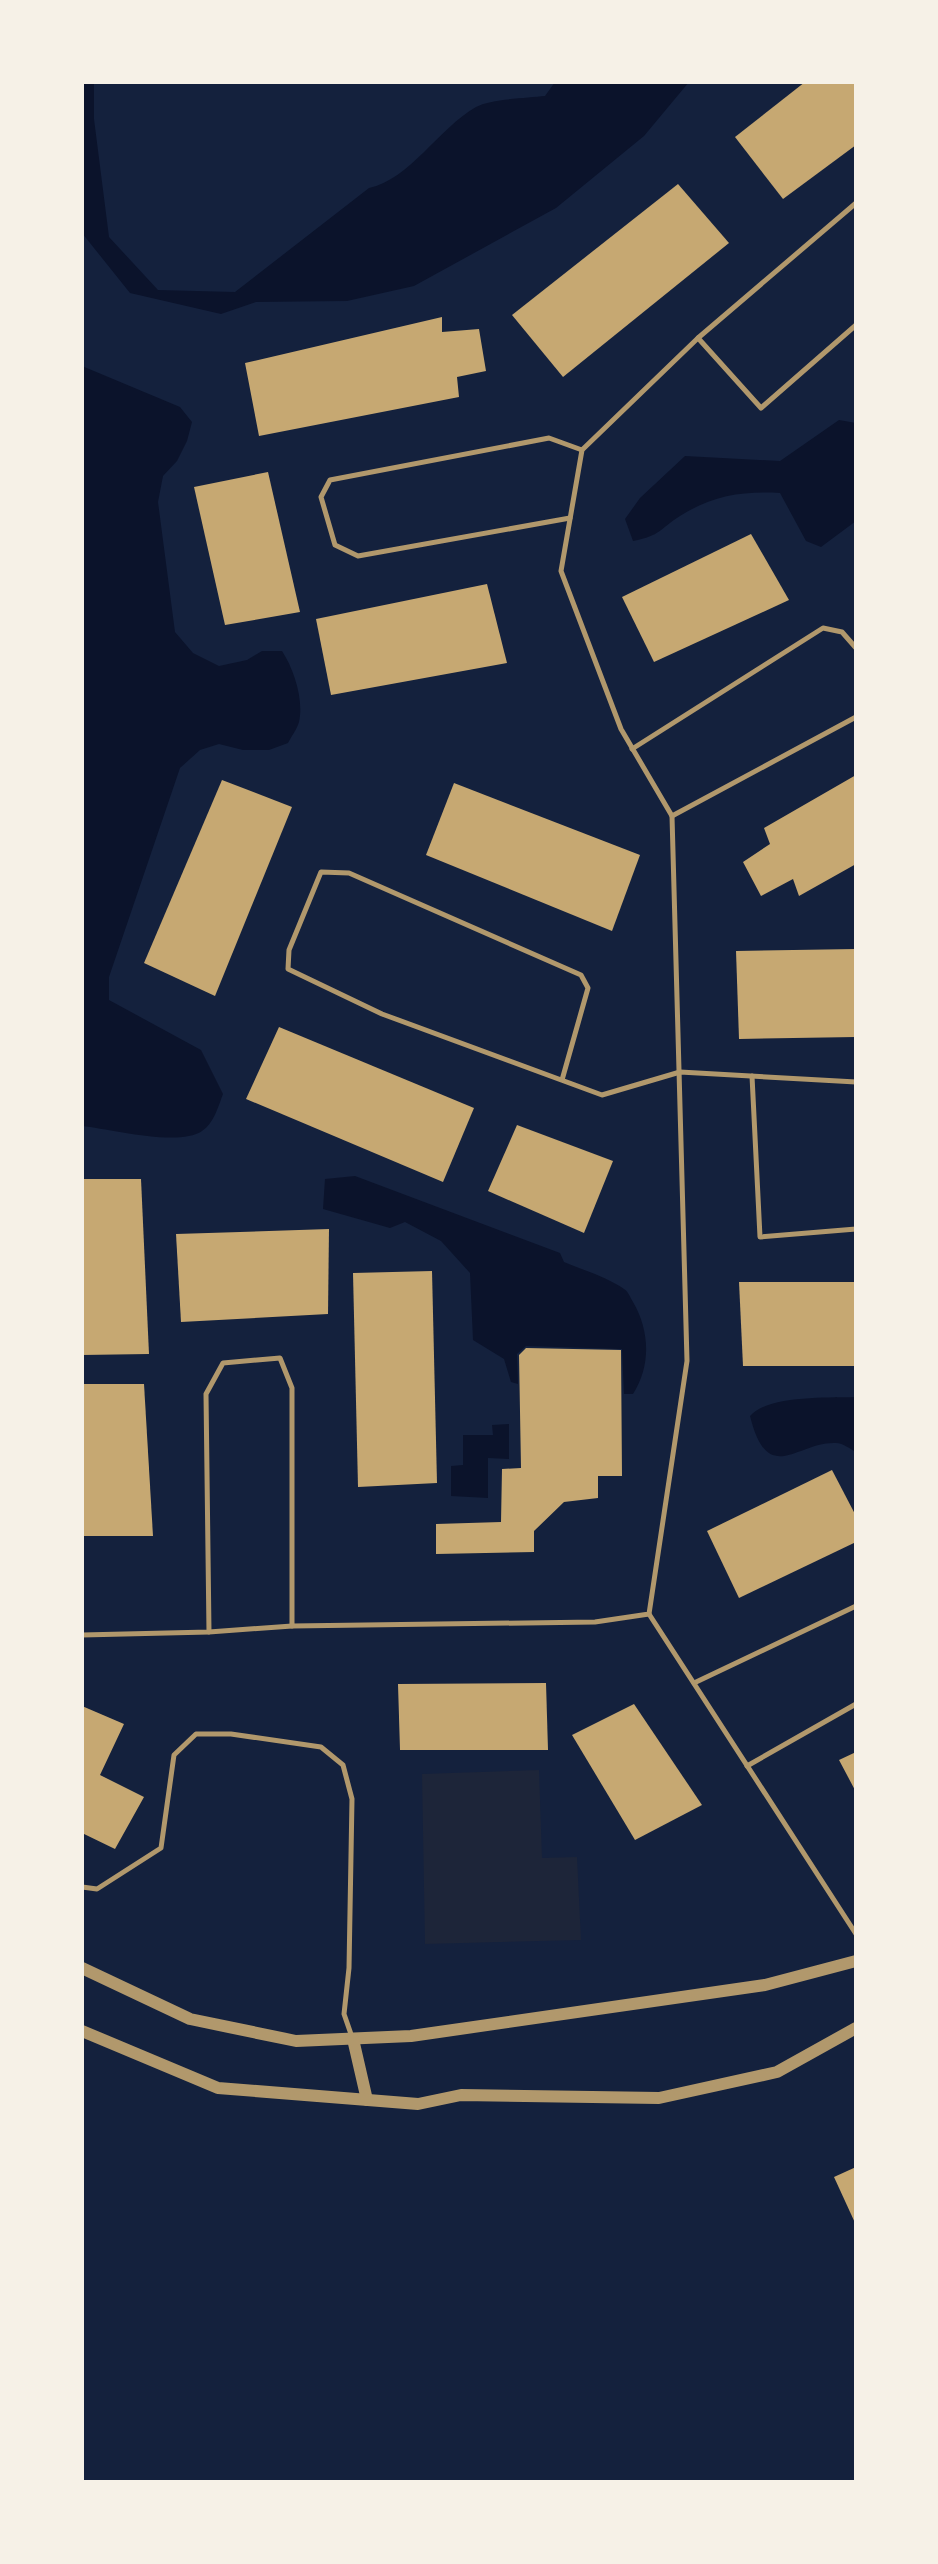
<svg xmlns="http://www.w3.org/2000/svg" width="938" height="2564" viewBox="0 0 938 2564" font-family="'Alegreya Sans',sans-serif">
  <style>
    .green { fill: #1d2539 }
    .water { fill: #0b132b }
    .building { fill: #c6a872 }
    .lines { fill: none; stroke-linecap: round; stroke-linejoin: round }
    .service { stroke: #b1986c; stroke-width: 5 }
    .tertiary { stroke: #b1986c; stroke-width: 12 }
  </style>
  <rect width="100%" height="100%" fill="#14213d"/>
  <!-- green -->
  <polygon class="green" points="539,1770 542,1858 577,1857 581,1940 425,1944 422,1774"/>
  <!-- water -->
  <g class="water">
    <path d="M82 82H94V119L109 237 158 290 235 292 369 188C409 180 439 128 476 107 490 99 527 98 545 96L555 82H689L644 136 556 208 414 286 347 301 256 302 221 314 130 293 82 233Z"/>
    <path d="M82 366 180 407 192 422 187 441 177 461 163 476 158 502 175 632 193 653 219 666 247 660 262 651H282C294 669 304 700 299 722 297 729 291 737 288 743L269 750H243L219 744 200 750 180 768 109 977V1000L201 1050 223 1094C218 1107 214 1123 202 1131 179 1147 110 1129 82 1126Z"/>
    <path d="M839 420 856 423V521L821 547 806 541 780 493C743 491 713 495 680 516 658 530 662 535 633 541L625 519 640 498 685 456 780 461Z"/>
    <path d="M355 1176 560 1253 564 1262C583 1270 607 1277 624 1289 628 1291 630 1297 633 1302 650 1331 651 1366 633 1394H624L622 1349 526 1346 517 1354 518 1384 511 1382 504 1359 473 1340 470 1273 441 1241 405 1222 390 1228 323 1209 325 1179Z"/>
    <path d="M856 1397V1452C850 1449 843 1443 836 1443 797 1441 768 1488 750 1416 768 1395 828 1398 856 1397Z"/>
    <polygon points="509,1424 509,1459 488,1458 488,1498 451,1496 451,1466 463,1465 463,1435 493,1435 492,1425"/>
  </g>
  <!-- building -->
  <g class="building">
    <polygon points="805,82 856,82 856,145 783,199 735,137"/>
    <polygon points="678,184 729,243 563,377 512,315"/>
    <polygon points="442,317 442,332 479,329 486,371 457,377 459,397 259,436 245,363"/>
    <polygon points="268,472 300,612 225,625 194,487"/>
    <polygon points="751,534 789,600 654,662 622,597"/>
    <polygon points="487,584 507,663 331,695 316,619"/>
    <polygon points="856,775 856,864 799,896 793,879 761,896 743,862 770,844 764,828"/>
    <polygon points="222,780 292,807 215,996 144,963"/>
    <polygon points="454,783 640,855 612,931 426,855"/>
    <polygon points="856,949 856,1037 739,1039 736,951"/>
    <polygon points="279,1027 474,1108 443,1182 246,1099"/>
    <polygon points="517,1125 613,1161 584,1233 488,1191"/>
    <polygon points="82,1179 141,1179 149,1354 82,1355"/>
    <polygon points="329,1229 328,1314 181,1322 176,1234"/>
    <polygon points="432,1271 437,1483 358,1487 353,1273"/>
    <polygon points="739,1282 856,1282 856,1366 743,1366"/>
    <polygon points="526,1348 621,1350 622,1476 598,1476 598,1498 564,1502 534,1531 534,1552 436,1554 436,1524 501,1522 502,1469 521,1468 519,1355"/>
    <polygon points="82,1384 144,1384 153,1536 82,1536"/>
    <polygon points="832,1470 856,1516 856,1542 739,1598 707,1531"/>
    <polygon points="546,1683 548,1750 400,1750 398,1684"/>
    <polygon points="634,1704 702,1805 635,1840 572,1735"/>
    <polygon points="82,1706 124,1724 100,1775 144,1797 115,1849 82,1833"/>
    <polygon points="856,1752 856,1792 839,1760"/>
    <polygon points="856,2167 856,2225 834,2177"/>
  </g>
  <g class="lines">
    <!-- service -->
    <g class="service">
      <polyline points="698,338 761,408 856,325"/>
      <polyline points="570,518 358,556 335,545 321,497 330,480 549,438 582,450"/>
      <polyline points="632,749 823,628 842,632 856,648"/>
      <polyline points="672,816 856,717"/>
      <polyline points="752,1076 760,1237 856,1229"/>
      <polyline points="562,1080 588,988 581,975 349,873 321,872 289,950 288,969 382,1014 602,1095 680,1072 856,1082"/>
      <polyline points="649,1614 856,1934"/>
      <polyline points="209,1632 292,1626"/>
      <polyline points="82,1635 209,1632 206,1394 223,1363 280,1358 292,1388 292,1626 595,1622 649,1614 687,1361 672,816 621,729 561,571 582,450 698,338 856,203"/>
      <polyline points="694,1683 856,1606"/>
      <polyline points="747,1766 856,1704"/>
      <polyline points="82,1887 97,1889 161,1848 174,1755 196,1734 231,1734 321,1747 343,1765 352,1799 349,1968 344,2014 352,2037"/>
    </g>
    <!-- tertiary -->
    <g class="tertiary">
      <polyline points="82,1968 190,2019 296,2041 411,2036 765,1985 856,1961"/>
      <polyline points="82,2031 218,2088 418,2104 461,2095 659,2098 777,2072 856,2028"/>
      <polyline points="353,2039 367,2100"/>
    </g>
  </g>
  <!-- border -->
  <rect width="938" height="2564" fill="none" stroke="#f6f1e7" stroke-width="168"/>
</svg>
